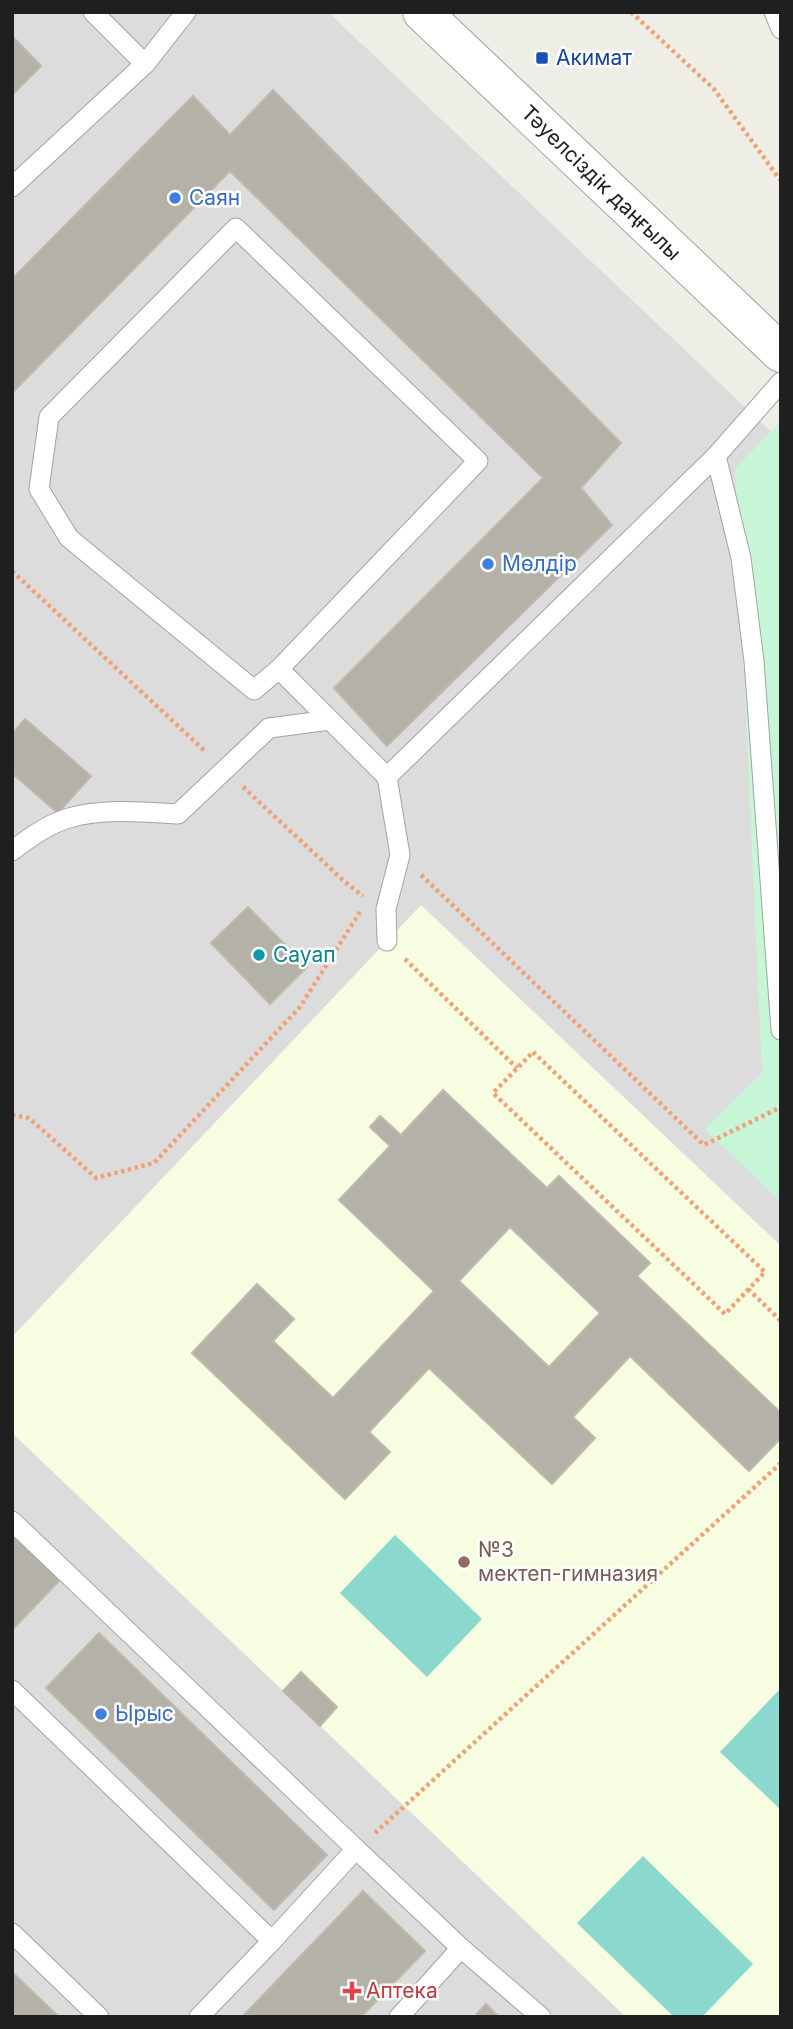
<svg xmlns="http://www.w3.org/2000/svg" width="793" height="2029" viewBox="0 0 793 2029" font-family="Inter,sans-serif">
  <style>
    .residential { fill: #dddcdc }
    .education { fill: #f6fde1 }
    .park { fill: #c6f6d6 }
    .pitch { fill: #8ad8ce }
    .building { fill: #b4b1a9; stroke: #c0b9a9; stroke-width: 2; fill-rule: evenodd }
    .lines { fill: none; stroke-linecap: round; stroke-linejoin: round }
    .service-casing { stroke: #a3a3a3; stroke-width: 21 }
    .tertiary-casing { stroke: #a3a3a3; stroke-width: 40 }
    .path { stroke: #f0a276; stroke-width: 4.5; stroke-dasharray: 3.5 3.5; stroke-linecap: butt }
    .service { stroke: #fff; stroke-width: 19 }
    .tertiary { stroke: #fff; stroke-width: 38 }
    .transit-dot { fill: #1a4fb4; stroke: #fff; stroke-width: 2.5 }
    .shop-dot { fill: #3f7fe0; stroke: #fff; stroke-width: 2.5 }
    .culture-dot { fill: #0f9aa8; stroke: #fff; stroke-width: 2.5 }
    .education-dot { fill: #8d6e63; stroke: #fff; stroke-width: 2.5 }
    .health-dot { fill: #e0444e; stroke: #fff; stroke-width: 2.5 }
    .labels { text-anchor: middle; stroke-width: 5; stroke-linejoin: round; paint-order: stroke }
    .transit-label { font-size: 21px; fill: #164399; stroke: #fff; text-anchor: start }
    .street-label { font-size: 21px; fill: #1f1f1f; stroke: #fff }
    .shop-label { font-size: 21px; fill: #366cbe; stroke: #fff; text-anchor: start }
    .culture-label { font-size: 21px; fill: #0d838f; stroke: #fff; text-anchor: start }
    .education-label { font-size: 21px; fill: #785e54; stroke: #fff; text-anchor: start }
    .health-label { font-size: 21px; fill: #be3a42; stroke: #fff; text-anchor: start }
  </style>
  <rect width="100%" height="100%" fill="#efeee6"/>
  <!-- residential -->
  <polygon class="residential" points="12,12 328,12 781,441 781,2017 12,2017"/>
  <!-- education -->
  <polygon class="education" points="421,905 781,1246 781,2017 626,2017 12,1433 12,1337"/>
  <!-- park -->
  <polygon class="park" points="781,421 781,1202 705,1129 762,1073 735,469"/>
  <!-- pitch -->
  <g class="pitch">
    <polygon points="395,1535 482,1619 427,1677 340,1593"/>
    <polygon points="781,1688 781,1810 720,1752"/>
    <polygon points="643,1856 753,1964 702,2017 674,2017 577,1923"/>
  </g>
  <!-- building -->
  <g class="building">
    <polygon points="12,36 41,66 12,95"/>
    <polygon points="273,90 621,443 581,488 612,525 387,746 334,688 543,478 230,171 12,393 12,279 193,96 230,135"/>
    <polygon points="25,719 91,776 58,813 12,773 12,734"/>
    <polygon points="248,907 307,967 270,1004 211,943"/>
    <path d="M443 1090 547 1188 559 1176 650 1263 637 1276 781 1413V1438L749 1471 630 1356 573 1417 595 1438 552 1484 429 1368 369 1432 390 1452 345 1499 192 1353 257 1284 294 1319 273 1341 333 1398 434 1291 339 1200 390 1146 370 1127 380 1116 401 1135ZM510 1227 600 1313 549 1367 459 1281Z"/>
    <polygon points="12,1532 61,1579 12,1630"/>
    <polygon points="99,1633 327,1855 274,1910 46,1688"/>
    <polygon points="301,1672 337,1707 320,1726 283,1691"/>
    <polygon points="363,1891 425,1951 361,2017 242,2017"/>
    <polygon points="12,1972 59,2017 12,2017"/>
    <polygon points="486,2004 499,2017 474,2017"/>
  </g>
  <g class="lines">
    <!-- service casing -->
    <g class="service-casing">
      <g id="service">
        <polyline points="774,12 781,29"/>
        <polyline points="145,64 186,12"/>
        <polyline points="12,187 145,64 93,12"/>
        <polygon points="236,228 478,461 279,669 254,690 69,538 39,489 49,417"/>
        <polyline points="716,456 741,558 754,661 781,1030"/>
        <polyline points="279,669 387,777"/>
        <path d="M12 851C29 838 48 824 69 818 104 808 143 812 178 814L269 728 330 720"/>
        <polyline points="387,941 386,909 400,855 387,777 716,456 781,382"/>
        <polyline points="12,1521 356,1849"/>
        <polyline points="12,1690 272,1941 199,2017"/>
        <polyline points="12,1933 99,2017"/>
        <polyline points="272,1941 356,1849 461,1948 399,2017"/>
        <polyline points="461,1948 541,2017"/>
      </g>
    </g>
    <!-- tertiary casing -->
    <g class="tertiary-casing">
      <polyline id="tertiary" points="422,12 781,353"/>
    </g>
    <!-- path -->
    <g class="path">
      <polyline points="631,12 714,89 781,181"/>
      <polyline points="12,571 206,752"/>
      <polyline points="243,787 345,882 363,896"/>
      <polyline points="421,875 704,1145 781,1107"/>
      <polyline points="405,959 517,1068"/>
      <polygon points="533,1052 765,1272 725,1314 493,1093"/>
      <polyline points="12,1115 29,1118 96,1178 154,1163 300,1007 360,912"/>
      <polyline points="748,1289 781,1321"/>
      <polyline points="375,1833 781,1463"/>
    </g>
    <!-- service -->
    <use href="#service" class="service"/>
    <!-- tertiary -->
    <use href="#tertiary" class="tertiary"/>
  </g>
  <!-- markers -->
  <rect class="transit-dot" x="535" y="51" width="14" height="14" rx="3.5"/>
  <g class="shop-dot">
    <circle cx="175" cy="198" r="7"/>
    <circle cx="488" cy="564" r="7"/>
    <circle cx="101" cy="1714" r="7"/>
  </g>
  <circle class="culture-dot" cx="259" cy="955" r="7"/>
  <circle class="education-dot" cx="464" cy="1562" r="7"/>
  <path class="health-dot" d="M348.5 1980.5h7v7h7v7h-7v7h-7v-7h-7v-7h7z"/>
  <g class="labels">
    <!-- transit labels -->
    <g class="transit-label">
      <text x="556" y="65">Акимат</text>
    </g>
    <!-- street labels -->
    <g class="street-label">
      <text transform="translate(601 183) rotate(44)" y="7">Тәуелсіздік даңғылы</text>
    </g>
    <!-- shop labels -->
    <g class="shop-label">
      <text x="189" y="205">Саян</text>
      <text x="502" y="571">Мөлдір</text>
      <text x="115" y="1721">Ырыс</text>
    </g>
    <!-- culture labels -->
    <g class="culture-label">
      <text x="273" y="962">Сауап</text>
    </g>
    <!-- education labels -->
    <g class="education-label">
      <text x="478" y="1557">№3<tspan x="478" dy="24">мектеп-гимназия</tspan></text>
    </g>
    <!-- health labels -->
    <g class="health-label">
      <text x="366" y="1998">Аптека</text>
    </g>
  </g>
  <!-- border -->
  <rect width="793" height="2029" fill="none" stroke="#1f1f1f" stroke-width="28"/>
</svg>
